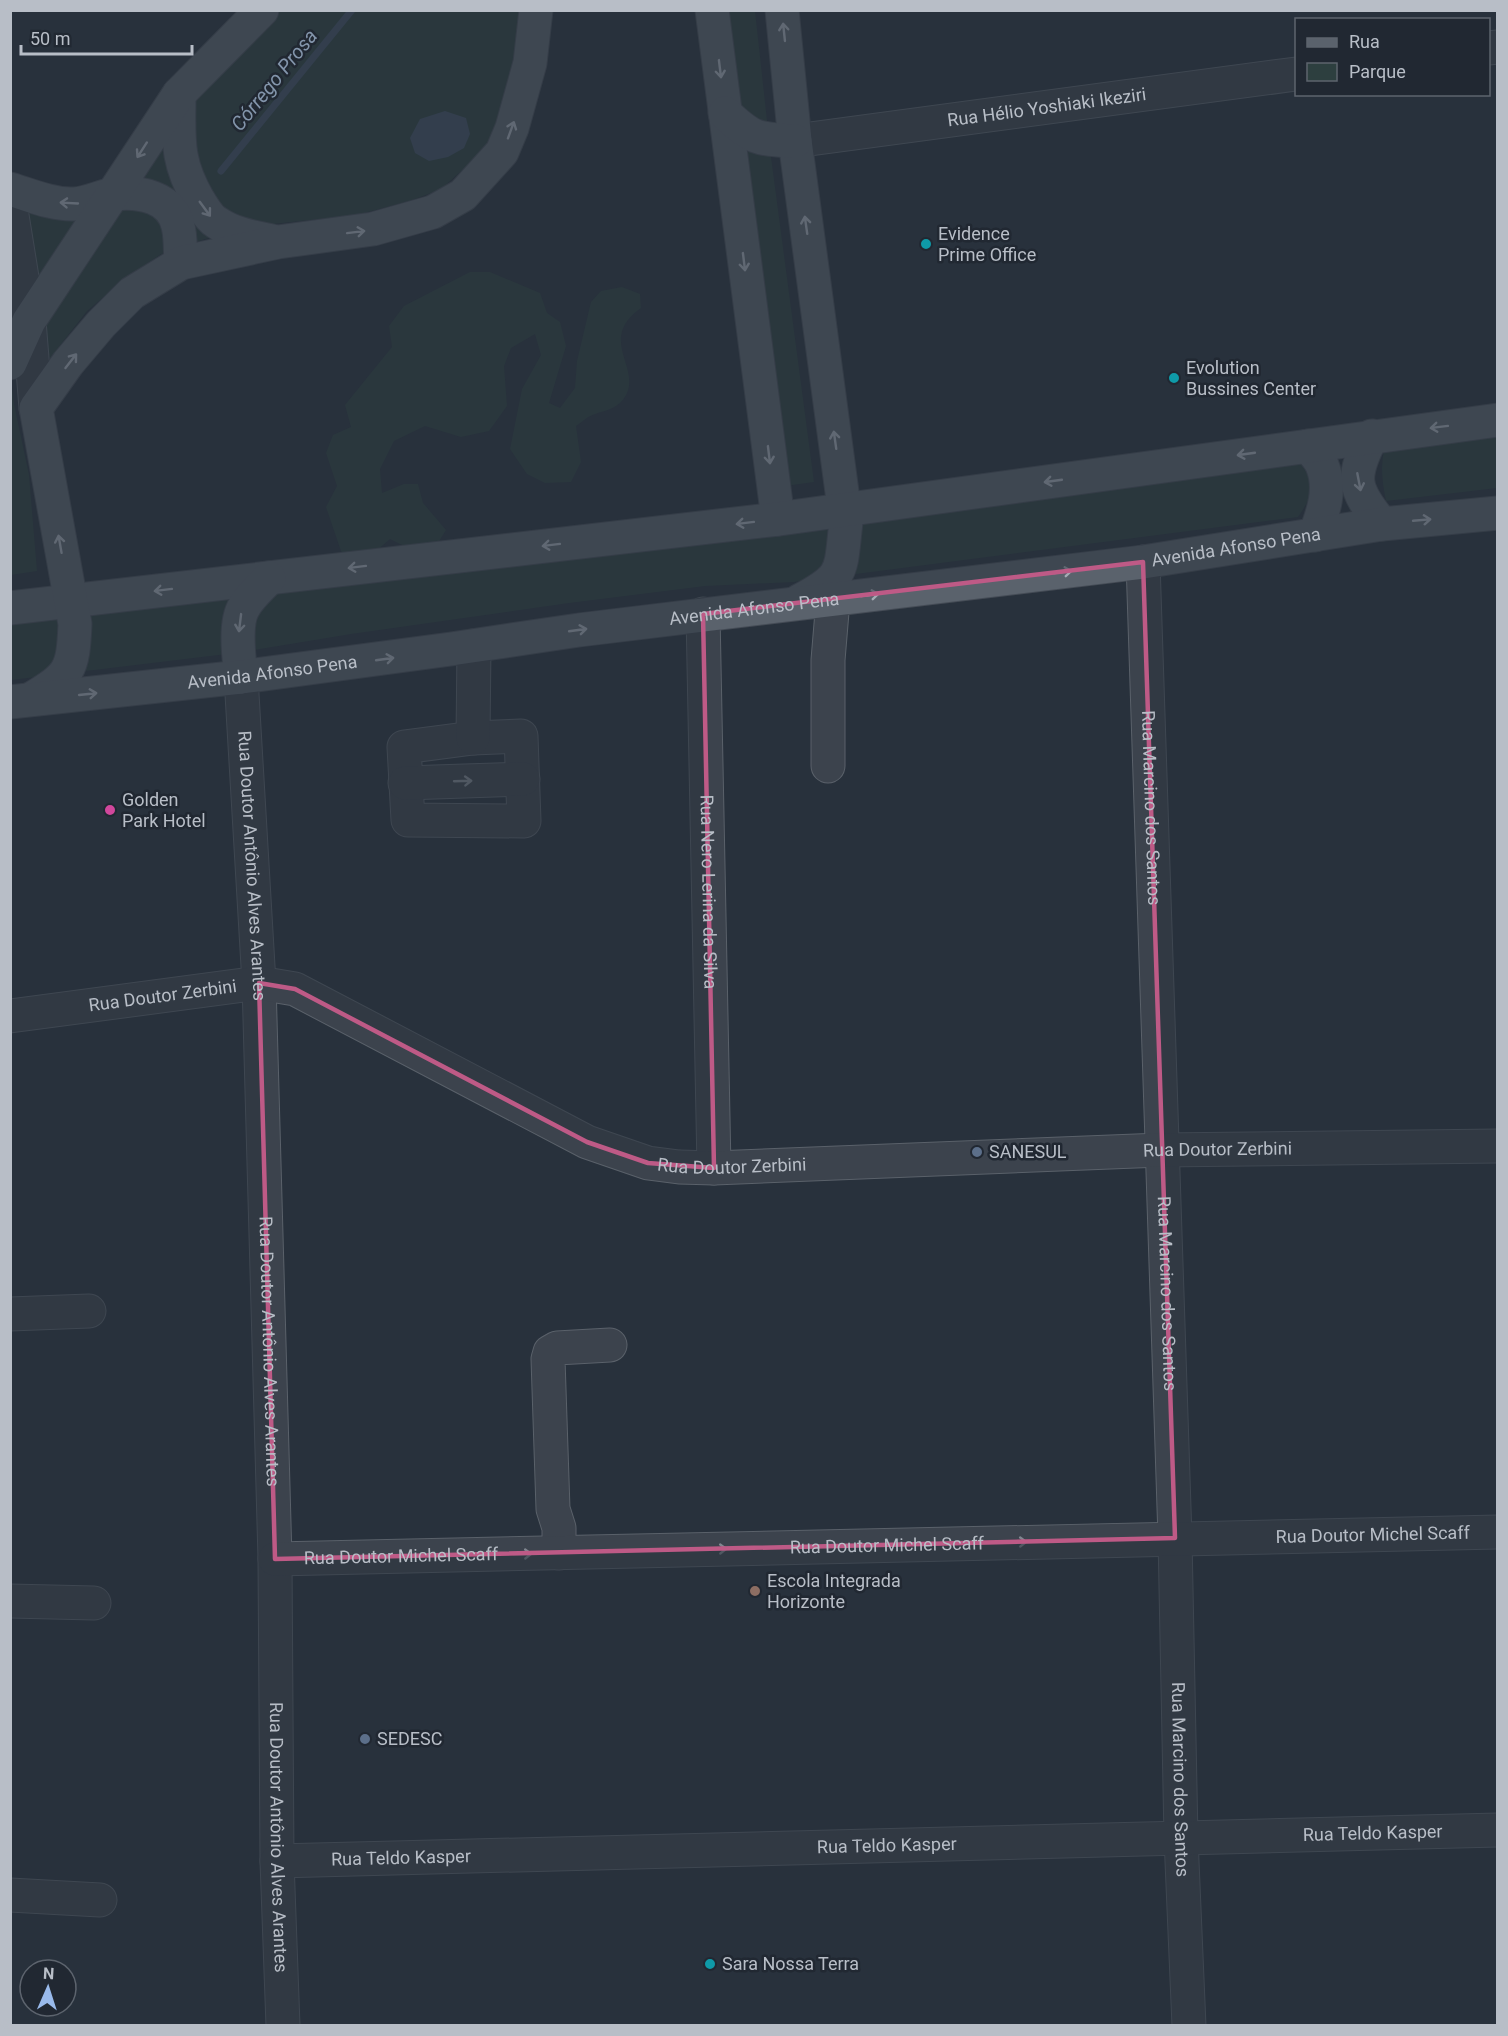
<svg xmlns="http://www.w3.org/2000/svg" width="1508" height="2036" viewBox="0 0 1508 2036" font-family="Roboto,sans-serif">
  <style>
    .green { fill: #2d3f3f }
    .water { fill: #404f63 }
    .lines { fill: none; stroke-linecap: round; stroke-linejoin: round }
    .stream { stroke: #404f63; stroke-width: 7 }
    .minor-casing { stroke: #5a616a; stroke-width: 35 }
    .major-casing { stroke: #454c56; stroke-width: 35 }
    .minor { stroke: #3c434d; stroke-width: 33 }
    .major { stroke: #5a626c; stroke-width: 33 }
    .oneway { stroke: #a5acb5 }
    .oneway2 { stroke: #808790 }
    .marked { fill: none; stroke: #be5a86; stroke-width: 4.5; stroke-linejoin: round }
    .culture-dot { fill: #0f9aa8; stroke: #212832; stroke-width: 2 }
    .hotel-dot { fill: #d1479c; stroke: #212832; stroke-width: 2 }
    .service-dot { fill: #5c6f8a; stroke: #212832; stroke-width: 2 }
    .education-dot { fill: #8d6e63; stroke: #212832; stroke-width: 2 }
    .labels { text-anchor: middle; stroke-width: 5; stroke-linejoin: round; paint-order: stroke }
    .street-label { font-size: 18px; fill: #b8bec7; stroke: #212832 }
    .poi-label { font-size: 18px; fill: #b8bec7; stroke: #212832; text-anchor: start }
    .water-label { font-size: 20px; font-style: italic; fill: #8395ab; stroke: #212832 }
  </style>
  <rect width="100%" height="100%" fill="#28313c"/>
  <!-- green -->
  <g class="green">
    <polygon points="272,11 524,11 519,62 487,148 441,189 410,201 356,215 273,224 208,238 161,254 127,277 87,311 50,358 40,331 200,88"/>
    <polygon points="724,11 755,11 771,157 814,482 785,486"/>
    <polygon points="11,208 80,219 11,338"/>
    <path d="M470 272H490L540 293 547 313 560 322 566 346 549 403 560 408 575 388 577 361 591 302 601 291 622 287 640 294 641 308C597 339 641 367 626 395 619 408 607 410 595 414 588 416 582 422 576 426L581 462 571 482 545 483 527 474 510 449 522 389 541 355 535 334 511 348 504 366 507 406 489 431 461 437 425 426 394 441 380 469 382 493 404 484H418L423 503 446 530 436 546 414 551 390 539 376 551 342 554 326 507 337 486 326 453 333 435 351 427 345 405 392 347 389 326 404 306Z"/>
    <polygon points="10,372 14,404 29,475 37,571 11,575"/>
    <path d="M1497 431V488L1386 501C1382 481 1380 465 1385 446Z"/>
    <path d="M1295 455C1313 483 1319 487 1298 517L794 582 705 586 569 603 351 634 235 653 11 680 10 624Z"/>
  </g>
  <!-- water -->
  <polygon class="water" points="445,111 466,118 470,134 464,148 448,157 429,161 415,153 410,138 420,119"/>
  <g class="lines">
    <!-- stream -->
    <polyline class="stream" points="221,171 352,10"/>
    <!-- minor casing -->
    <g class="minor-casing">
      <g id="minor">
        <polyline points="1488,48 1498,47"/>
        <path id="s1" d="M795 141 1296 74"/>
        <polyline points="10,203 29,321 36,408"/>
        <path id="s2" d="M1143 562 1175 1538 1181 1838 1189 2026"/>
        <path id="s3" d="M703 614 714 1168"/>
        <path id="s4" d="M241 677 259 983 275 1559 277 1861 283 2026"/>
        <polygon points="521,736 524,821 408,820 404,747 473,738"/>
        <polyline points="473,738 474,646"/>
        <polyline points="828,766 828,660 833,600"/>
        <polyline points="405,783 523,779"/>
        <path id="s5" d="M10 1016 259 983 295 989 587 1142 648 1163 679 1167 714 1168 1161 1150 1498 1146"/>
        <polyline points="10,1314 89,1311"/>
        <polyline points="559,1553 559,1528 553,1509 548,1359 550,1352 557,1348 610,1345"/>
        <path id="s6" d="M275 1559 1498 1532"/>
        <polyline points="10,1601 94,1603"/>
        <path id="s7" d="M277 1861 1498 1830"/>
        <polyline points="10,1895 100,1900"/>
      </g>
    </g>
    <!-- major casing -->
    <g class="major-casing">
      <g id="major">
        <polyline points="712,10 778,519"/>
        <path d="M782 10 795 141 846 522C840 572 846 576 799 601"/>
        <path d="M179 94C179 138 175 160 199 201 203 207 209 218 216 222 233 234 253 237 272 241"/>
        <path d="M725 113C753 140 758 139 795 141"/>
        <path d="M10 189C30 195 53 205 74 204 89 203 101 196 114 194 140 191 172 197 178 226 181 237 180 251 181 263"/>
        <polyline points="10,363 29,321 179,94 262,10"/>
        <path d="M1372 436C1351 477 1352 488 1382 524"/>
        <path d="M1308 446C1313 452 1319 458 1322 465 1332 489 1323 513 1315 535"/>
        <polyline points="10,608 778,519 1498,420"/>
        <path d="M241 677C239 659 234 623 244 607 250 596 261 587 269 578"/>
        <path d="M31 699C70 675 73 671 75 624L36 408 68 363 101 324 132 293 181 263 278 242 373 229 433 212 463 195 502 152 512 128 530 63 536 10"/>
        <path id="s8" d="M10 702 241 677 451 649 579 630 1143 562 1382 524 1498 513"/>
      </g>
    </g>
    <!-- minor -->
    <use href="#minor" class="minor"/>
    <!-- major -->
    <use href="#major" class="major"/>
  </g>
  <!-- one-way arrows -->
  <defs><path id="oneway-shaft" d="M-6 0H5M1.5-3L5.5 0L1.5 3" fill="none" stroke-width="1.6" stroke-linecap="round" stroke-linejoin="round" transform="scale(1.5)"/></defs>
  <g class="oneway">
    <use href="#oneway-shaft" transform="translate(784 32) rotate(-96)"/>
    <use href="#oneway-shaft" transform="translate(720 69) rotate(83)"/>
    <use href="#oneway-shaft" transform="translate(511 130) rotate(-70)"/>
    <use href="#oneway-shaft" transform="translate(142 150) rotate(123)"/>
    <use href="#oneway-shaft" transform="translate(69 203) rotate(-177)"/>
    <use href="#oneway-shaft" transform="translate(205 209) rotate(54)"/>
    <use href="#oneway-shaft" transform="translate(806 225) rotate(-98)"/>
    <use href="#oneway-shaft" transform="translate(356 232) rotate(-7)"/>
    <use href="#oneway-shaft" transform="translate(744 262) rotate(83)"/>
    <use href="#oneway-shaft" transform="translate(71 361) rotate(-52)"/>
    <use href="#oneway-shaft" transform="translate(1439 427) rotate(173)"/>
    <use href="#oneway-shaft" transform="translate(835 440) rotate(-98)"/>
    <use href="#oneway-shaft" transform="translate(1246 454) rotate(172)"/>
    <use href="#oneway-shaft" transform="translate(769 455) rotate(83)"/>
    <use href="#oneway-shaft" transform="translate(1053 481) rotate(172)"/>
    <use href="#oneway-shaft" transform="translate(1359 482) rotate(79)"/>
    <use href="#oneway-shaft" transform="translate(1422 520) rotate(-5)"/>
    <use href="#oneway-shaft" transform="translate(745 523) rotate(173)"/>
    <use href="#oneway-shaft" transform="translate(60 544) rotate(-100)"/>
    <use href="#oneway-shaft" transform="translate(551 545) rotate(173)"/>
    <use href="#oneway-shaft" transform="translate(357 567) rotate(173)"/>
    <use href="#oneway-shaft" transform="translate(1063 572) rotate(-7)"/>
    <use href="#oneway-shaft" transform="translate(163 590) rotate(173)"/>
    <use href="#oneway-shaft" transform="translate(870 595) rotate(-7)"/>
    <use href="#oneway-shaft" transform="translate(240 623) rotate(97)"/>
    <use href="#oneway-shaft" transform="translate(578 630) rotate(-8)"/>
    <use href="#oneway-shaft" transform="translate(385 659) rotate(-8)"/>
    <use href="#oneway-shaft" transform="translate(88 694) rotate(-6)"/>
  </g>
  <g class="oneway2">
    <use href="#oneway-shaft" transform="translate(463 781) rotate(-2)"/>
    <use href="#oneway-shaft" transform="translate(1018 1542) rotate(-1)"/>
    <use href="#oneway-shaft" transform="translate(718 1549) rotate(-1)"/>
    <use href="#oneway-shaft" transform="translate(523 1554) rotate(-1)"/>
  </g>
  <!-- marked area -->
  <path d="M0 0H1508V2036H0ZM1143 562 1175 1538 275 1559 259 983 295 989 587 1142 648 1163 714 1168 703 614Z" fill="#28313c" fill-opacity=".55" fill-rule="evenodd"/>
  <path class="marked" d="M1143 562 1175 1538 275 1559 259 983 295 989 587 1142 648 1163 714 1168 703 614Z"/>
  <!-- markers -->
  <g class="culture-dot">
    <circle cx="926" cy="244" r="6"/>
    <circle cx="1174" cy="378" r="6"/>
    <circle cx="710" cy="1964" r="6"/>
  </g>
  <circle class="hotel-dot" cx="110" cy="810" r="6"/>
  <g class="service-dot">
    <circle cx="977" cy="1152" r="6"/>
    <circle cx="365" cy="1739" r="6"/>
  </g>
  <circle class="education-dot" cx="755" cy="1591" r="6"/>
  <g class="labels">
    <!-- street labels -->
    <g class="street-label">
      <text dy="6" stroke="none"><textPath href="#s1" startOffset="254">Rua Hélio Yoshiaki Ikeziri</textPath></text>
      <text dy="6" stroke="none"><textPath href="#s8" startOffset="1236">Avenida Afonso Pena</textPath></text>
      <text dy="6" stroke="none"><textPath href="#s8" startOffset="750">Avenida Afonso Pena</textPath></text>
      <text dy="6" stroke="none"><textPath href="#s8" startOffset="264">Avenida Afonso Pena</textPath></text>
      <text dy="6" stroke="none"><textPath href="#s2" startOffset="246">Rua Marcino dos Santos</textPath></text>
      <text dy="6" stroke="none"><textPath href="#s4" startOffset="189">Rua Doutor Antônio Alves Arantes</textPath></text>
      <text dy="6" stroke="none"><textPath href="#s3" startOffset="278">Rua Nero Lerina da Silva</textPath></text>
      <text dy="6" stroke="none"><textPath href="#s5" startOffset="154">Rua Doutor Zerbini</textPath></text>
      <text dy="6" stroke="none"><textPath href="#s5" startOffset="1252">Rua Doutor Zerbini</textPath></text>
      <text dy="6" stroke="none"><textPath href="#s5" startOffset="766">Rua Doutor Zerbini</textPath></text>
      <text dy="6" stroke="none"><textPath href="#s2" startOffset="732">Rua Marcino dos Santos</textPath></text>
      <text dy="6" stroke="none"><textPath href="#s4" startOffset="675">Rua Doutor Antônio Alves Arantes</textPath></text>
      <text dy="6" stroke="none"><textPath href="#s6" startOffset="1098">Rua Doutor Michel Scaff</textPath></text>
      <text dy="6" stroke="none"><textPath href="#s6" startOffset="612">Rua Doutor Michel Scaff</textPath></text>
      <text dy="6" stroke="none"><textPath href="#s6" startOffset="126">Rua Doutor Michel Scaff</textPath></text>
      <text dy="6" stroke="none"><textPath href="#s2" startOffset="1218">Rua Marcino dos Santos</textPath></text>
      <text dy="6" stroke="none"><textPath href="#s7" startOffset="1096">Rua Teldo Kasper</textPath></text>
      <text dy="6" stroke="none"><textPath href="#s4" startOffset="1161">Rua Doutor Antônio Alves Arantes</textPath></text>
      <text dy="6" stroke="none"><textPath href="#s7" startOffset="610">Rua Teldo Kasper</textPath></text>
      <text dy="6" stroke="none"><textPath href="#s7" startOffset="124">Rua Teldo Kasper</textPath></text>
    </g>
    <!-- poi labels -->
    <g class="poi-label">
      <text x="938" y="240">Evidence<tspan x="938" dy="21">Prime Office</tspan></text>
      <text x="1186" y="374">Evolution<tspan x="1186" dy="21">Bussines Center</tspan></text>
      <text x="122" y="806">Golden<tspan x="122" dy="21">Park Hotel</tspan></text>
      <text x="989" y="1158">SANESUL</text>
      <text x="767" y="1587">Escola Integrada<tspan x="767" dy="21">Horizonte</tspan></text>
      <text x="377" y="1745">SEDESC</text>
      <text x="722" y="1970">Sara Nossa Terra</text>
    </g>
    <!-- water labels -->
    <g class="water-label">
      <text transform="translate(274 80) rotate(-51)" y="7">Córrego Prosa</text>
    </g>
  </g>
  <!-- border -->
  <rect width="1508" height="2036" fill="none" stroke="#b8bec7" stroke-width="24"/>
  <!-- legend -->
  <rect x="1295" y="18" width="195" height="78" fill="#212832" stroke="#5d646e" stroke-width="1.5"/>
  <rect x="1307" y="38" width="30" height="9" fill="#5a626c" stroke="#5d646e" stroke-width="1.5"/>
  <text x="1349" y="48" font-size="18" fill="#b8bec7">Rua</text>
  <rect x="1307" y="63" width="30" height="18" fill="#2d3f3f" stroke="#5d646e" stroke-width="1.5"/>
  <text x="1349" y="78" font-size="18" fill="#b8bec7">Parque</text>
  <!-- north arrow -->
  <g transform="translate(48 1988) rotate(3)"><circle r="28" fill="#212832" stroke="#5d646e" stroke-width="1.5"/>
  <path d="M0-4.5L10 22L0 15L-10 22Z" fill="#99baeb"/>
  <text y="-9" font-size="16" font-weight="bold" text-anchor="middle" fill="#b8bec7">N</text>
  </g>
  <!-- scale -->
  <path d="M21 45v9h171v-9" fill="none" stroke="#b8bec7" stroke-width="3"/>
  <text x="30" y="45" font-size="18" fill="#b8bec7" stroke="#212832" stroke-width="4.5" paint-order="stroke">50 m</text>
</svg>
